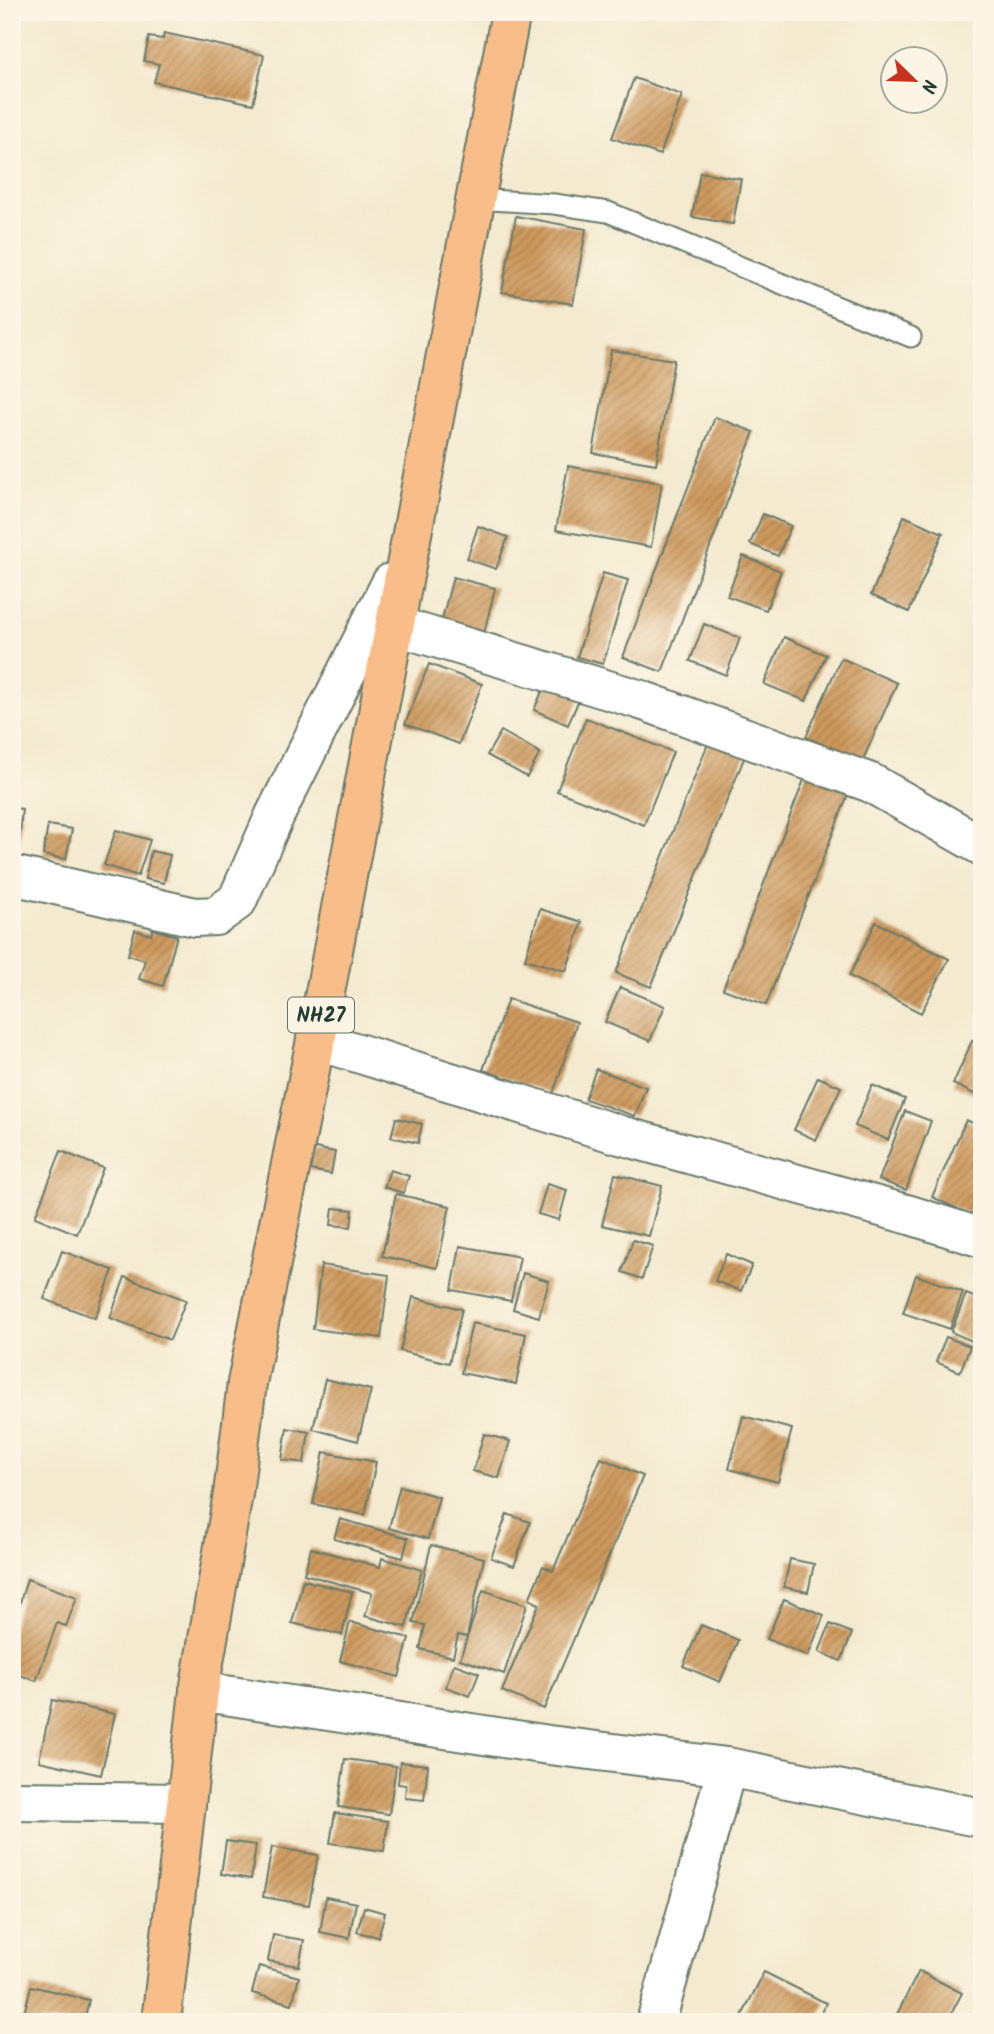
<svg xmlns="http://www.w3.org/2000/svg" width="994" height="2034" viewBox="0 0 994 2034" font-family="Kalam,sans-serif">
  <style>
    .building { fill: url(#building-hatch) }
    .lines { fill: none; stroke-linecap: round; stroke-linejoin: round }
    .lane-casing { stroke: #697a6a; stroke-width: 23 }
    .street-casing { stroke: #697a6a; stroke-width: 42 }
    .highway-casing { stroke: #697a6a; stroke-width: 42 }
    .lane { stroke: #fff; stroke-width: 19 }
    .street { stroke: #fff; stroke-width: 38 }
    .highway { stroke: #f8bd89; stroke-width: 38 }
    .labels { text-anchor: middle; stroke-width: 5; stroke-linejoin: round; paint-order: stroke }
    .shield { fill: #fcf5e5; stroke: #617469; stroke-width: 2 }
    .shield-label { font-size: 21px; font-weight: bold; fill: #1f3d34 }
  </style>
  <defs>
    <pattern id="building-hatch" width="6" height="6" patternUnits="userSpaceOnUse" patternTransform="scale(1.75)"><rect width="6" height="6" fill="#ce9a5d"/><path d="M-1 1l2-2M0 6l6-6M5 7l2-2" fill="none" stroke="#a77f4e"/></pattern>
  </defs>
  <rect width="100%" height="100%" fill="#fcf5e5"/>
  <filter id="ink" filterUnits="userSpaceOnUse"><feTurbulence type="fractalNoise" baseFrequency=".0143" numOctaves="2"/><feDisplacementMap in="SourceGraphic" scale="14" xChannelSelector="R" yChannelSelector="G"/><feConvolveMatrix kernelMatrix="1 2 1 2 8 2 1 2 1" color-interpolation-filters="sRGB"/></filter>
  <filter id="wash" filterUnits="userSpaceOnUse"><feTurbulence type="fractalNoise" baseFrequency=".00686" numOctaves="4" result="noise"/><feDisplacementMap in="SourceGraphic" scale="28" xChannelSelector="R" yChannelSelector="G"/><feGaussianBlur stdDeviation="1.57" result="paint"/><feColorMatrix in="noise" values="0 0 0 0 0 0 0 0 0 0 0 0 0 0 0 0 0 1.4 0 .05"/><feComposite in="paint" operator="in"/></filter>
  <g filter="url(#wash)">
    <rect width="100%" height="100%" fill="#f3eacf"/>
    <g id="blocks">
      <!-- building -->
      <g class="building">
        <polygon points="164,33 264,55 253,104 154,82 159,64 144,61 149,37 163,39"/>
        <polygon points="634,78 682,95 660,155 612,138"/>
        <polygon points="700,172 741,179 733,224 692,217"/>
        <polygon points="516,216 586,229 573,304 502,292"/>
        <polygon points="611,350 674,360 656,464 593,453"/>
        <polygon points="715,417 754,432 662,672 623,657"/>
        <polygon points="568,466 662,483 651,547 556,530"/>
        <polygon points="763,514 791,526 778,556 750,544"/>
        <polygon points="904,516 943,533 909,612 871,595"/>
        <polygon points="478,526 508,537 496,569 467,559"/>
        <polygon points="743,556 781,571 766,610 727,596"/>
        <polygon points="603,573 628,580 603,664 577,657"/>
        <polygon points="453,577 495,588 484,634 441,623"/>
        <polygon points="704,624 740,638 726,675 690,661"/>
        <polygon points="784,637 826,655 806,701 764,684"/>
        <polygon points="841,658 897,683 862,762 806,737"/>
        <polygon points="429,664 482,684 459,744 405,724"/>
        <polygon points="547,680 581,695 568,725 534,710"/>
        <polygon points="586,718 673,752 644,825 557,791"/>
        <polygon points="501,731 540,753 527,777 487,755"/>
        <polygon points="711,736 747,751 651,987 616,973"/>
        <polygon points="807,772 850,789 766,1005 723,989"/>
        <polygon points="12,808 22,809 19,844 12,844"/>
        <polygon points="48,825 72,829 66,859 43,855"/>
        <polygon points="116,830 150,840 138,876 104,865"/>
        <polygon points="151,851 170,855 164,883 145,879"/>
        <polygon points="540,909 582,922 566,971 525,959"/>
        <polygon points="876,922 949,959 921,1013 849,976"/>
        <polygon points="153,929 177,936 163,986 139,979 145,960 128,955 135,930 151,935"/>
        <polygon points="620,987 665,1006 650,1041 605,1022"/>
        <polygon points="508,999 577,1022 553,1094 483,1070"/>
        <polygon points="972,1041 982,1045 982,1088 978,1096 953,1084"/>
        <polygon points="596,1069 646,1087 635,1116 585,1099"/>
        <polygon points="818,1077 841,1087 816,1140 794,1130"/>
        <polygon points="872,1085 905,1099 888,1140 855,1126"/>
        <polygon points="905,1111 931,1121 906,1190 879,1180"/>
        <polygon points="396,1118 422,1124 418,1143 391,1137"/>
        <polygon points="966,1120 982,1127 982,1220 932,1197"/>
        <polygon points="315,1148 335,1152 331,1174 310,1170"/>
        <polygon points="61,1151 103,1168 77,1234 35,1217"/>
        <polygon points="390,1170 409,1176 403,1193 384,1187"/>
        <polygon points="615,1174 662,1186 649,1236 602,1225"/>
        <polygon points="547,1184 567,1190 559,1220 538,1214"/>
        <polygon points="396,1194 450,1206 437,1268 382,1256"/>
        <polygon points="333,1208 353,1210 351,1227 331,1225"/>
        <polygon points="633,1240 653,1246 642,1279 622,1272"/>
        <polygon points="460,1246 520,1257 511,1301 452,1290"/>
        <polygon points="62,1251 113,1270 95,1318 44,1299"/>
        <polygon points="726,1254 752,1265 741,1291 715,1281"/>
        <polygon points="321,1265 389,1275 381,1338 313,1329"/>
        <polygon points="523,1273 549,1281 539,1317 513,1309"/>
        <polygon points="916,1275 963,1292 950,1329 903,1313"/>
        <polygon points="125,1277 186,1300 170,1340 110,1318"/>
        <polygon points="966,1294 982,1300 982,1318 972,1341 951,1332"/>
        <polygon points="413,1297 462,1309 449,1363 400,1351"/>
        <polygon points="472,1323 526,1334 516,1384 461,1373"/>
        <polygon points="946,1337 970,1346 960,1372 936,1362"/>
        <polygon points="325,1379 371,1390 358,1441 313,1429"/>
        <polygon points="743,1416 792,1429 778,1482 729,1469"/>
        <polygon points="287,1428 309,1432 304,1463 282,1460"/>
        <polygon points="484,1434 510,1441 499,1478 473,1471"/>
        <polygon points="324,1452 376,1462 365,1515 313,1504"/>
        <polygon points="601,1458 643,1476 544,1709 502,1691 539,1604 529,1599 543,1566 553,1571"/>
        <polygon points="400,1486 439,1497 428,1539 389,1528"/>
        <polygon points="507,1514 530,1522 514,1566 491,1558"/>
        <polygon points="340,1519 408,1538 403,1558 334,1539"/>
        <polygon points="431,1545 484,1558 467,1637 458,1635 453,1657 420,1649 425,1625 413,1623"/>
        <polygon points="311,1548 380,1567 382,1558 422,1570 406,1627 365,1616 372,1593 304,1574"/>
        <polygon points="790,1559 814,1564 808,1592 784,1587"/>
        <polygon points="27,1579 77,1597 66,1626 57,1623 36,1681 12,1672 12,1629"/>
        <polygon points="303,1580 352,1592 342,1635 292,1623"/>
        <polygon points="483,1590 527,1605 504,1674 460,1659"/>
        <polygon points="784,1599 824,1615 808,1656 767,1639"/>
        <polygon points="350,1622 409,1638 399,1677 340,1661"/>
        <polygon points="830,1624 852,1633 841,1661 819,1652"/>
        <polygon points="701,1625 738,1640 720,1682 683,1666"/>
        <polygon points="454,1664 479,1673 470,1696 446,1687"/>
        <polygon points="52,1700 115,1714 101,1775 39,1761"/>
        <polygon points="345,1759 396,1766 389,1814 338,1807"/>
        <polygon points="400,1762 428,1765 424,1800 405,1798 406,1785 398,1784"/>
        <polygon points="335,1813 388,1821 384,1851 330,1843"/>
        <polygon points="226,1841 256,1845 251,1879 221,1874"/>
        <polygon points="272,1847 318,1855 309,1905 263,1897"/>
        <polygon points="326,1897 356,1903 349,1938 320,1932"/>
        <polygon points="364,1907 385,1913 378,1937 357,1932"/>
        <polygon points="273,1935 304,1940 299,1966 268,1961"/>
        <polygon points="259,1966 299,1977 292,2004 252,1993"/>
        <polygon points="919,1971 962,1993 947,2022 893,2022"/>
        <polygon points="764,1972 826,2003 816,2022 754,2022 742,2016"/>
        <polygon points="31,1986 89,2000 84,2022 22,2022"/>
      </g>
    </g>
  </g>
  <g filter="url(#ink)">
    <use href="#blocks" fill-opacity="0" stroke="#697a6a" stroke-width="2"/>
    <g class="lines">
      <!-- lane casing -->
      <g class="lane-casing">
        <polyline id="lane" points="475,199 554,204 608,212 911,337"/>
      </g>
      <!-- street casing -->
      <g class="street-casing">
        <g id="street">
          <polyline points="393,625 641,700 871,783 982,846"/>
          <polyline points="12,875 195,917 216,916 237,901 275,815 391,583"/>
          <polyline points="316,1040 620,1135 910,1215 982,1238"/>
          <polyline points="199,1691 549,1745 727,1767 982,1818"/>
          <polyline points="12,1801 186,1803"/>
          <polyline points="656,2022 727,1767"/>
        </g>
      </g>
      <!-- highway casing -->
      <g class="highway-casing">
        <polyline id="highway" points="161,2022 199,1691 233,1494 247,1383 316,1040 511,12"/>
      </g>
      <!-- lane -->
      <use href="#lane" class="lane"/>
      <!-- street -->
      <use href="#street" class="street"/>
      <!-- highway -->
      <use href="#highway" class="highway"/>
    </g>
  </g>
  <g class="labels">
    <!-- shield labels -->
    <rect class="shield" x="288" y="997.5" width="66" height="35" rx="5"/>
    <g class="shield-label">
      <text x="321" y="1022">NH27</text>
    </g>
  </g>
  <!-- margin -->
  <rect width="994" height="2034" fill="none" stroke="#fcf5e5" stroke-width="42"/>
  <!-- north arrow -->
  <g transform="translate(914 80) rotate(113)"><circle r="33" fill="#fcf5e5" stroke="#a4ab9e" stroke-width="2"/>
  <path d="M0-5L12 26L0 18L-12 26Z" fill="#c8321e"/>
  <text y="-10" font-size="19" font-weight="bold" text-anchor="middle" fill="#1f3d34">N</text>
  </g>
</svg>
